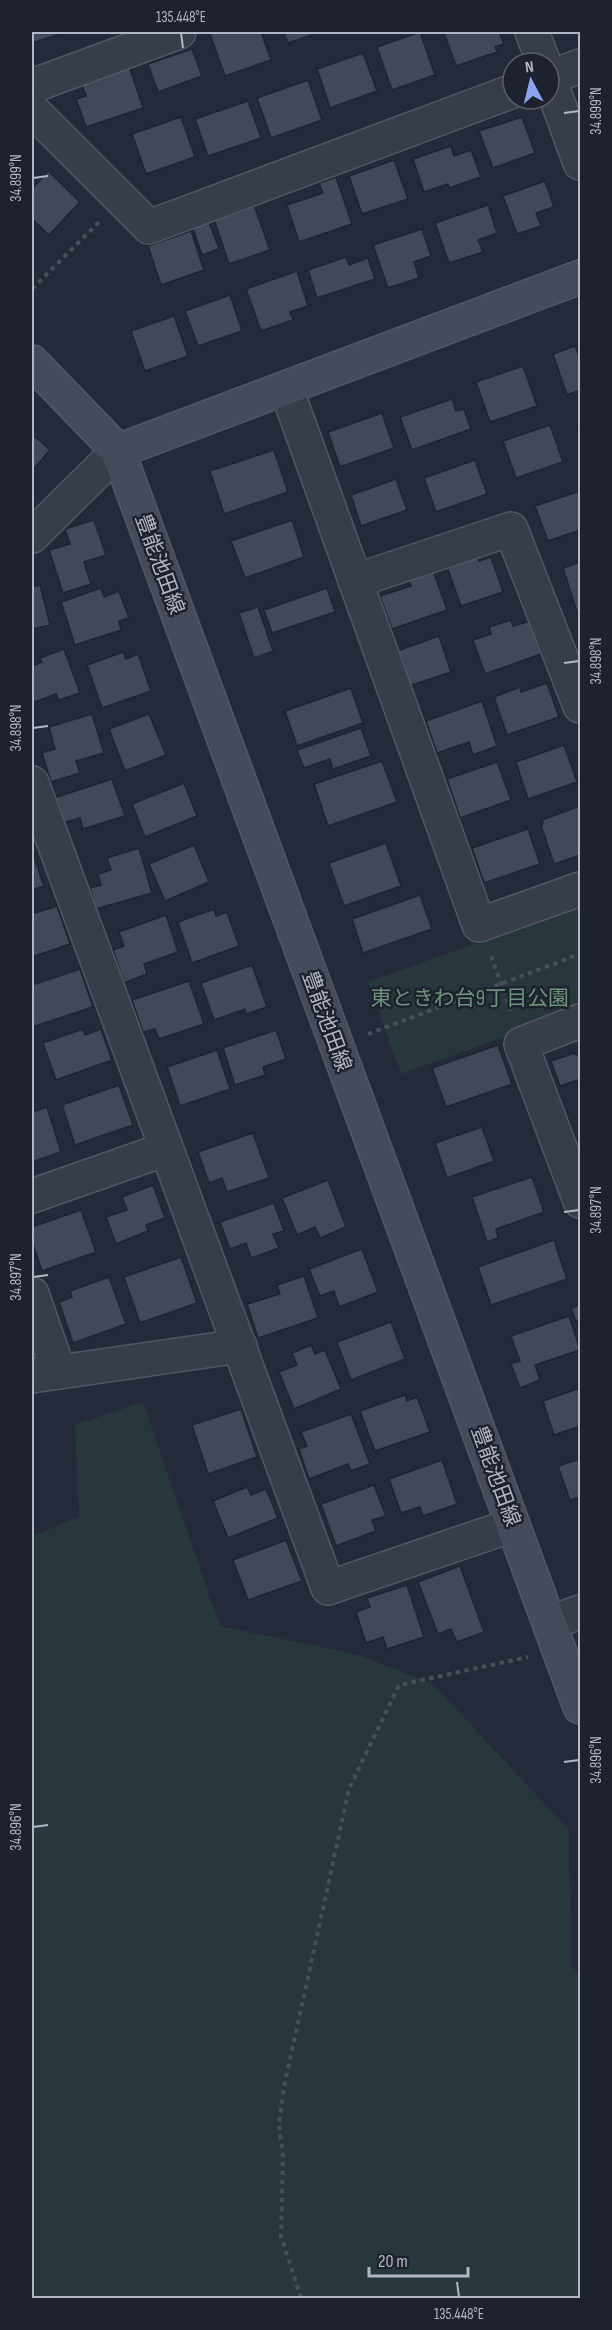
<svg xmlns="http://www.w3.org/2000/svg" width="612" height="2330" viewBox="0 0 612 2330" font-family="'Sofia Sans Condensed','Noto Sans JP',sans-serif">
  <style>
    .green { fill: #27373b }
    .building { fill: #404859; stroke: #1f2430; stroke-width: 1.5 }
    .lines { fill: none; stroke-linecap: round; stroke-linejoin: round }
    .street-casing { stroke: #535764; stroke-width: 36 }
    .secondary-casing { stroke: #535764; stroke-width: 36 }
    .path { stroke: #445257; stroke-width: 4; stroke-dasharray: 4.5 4.5; stroke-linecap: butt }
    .street { stroke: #383d4a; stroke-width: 33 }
    .secondary { stroke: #464b5c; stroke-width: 33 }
    .ticks { fill: none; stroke: #b3b7c5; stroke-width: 2 }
    .labels { text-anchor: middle; stroke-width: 5; stroke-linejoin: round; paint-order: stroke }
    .street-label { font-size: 21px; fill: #b3b7c5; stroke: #1d222e }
    .park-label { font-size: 21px; fill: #6c947b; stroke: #1d222e }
    .neatline { fill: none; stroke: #b3b7c5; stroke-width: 2 }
    .ticks-label { font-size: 15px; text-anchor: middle; fill: #b3b7c5 }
  </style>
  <rect width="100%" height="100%" fill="#242a39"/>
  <!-- green -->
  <g class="green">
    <polygon points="580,906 580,1010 401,1074 368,982"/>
    <polygon points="143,1402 220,1626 359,1655 433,1684 569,1830 571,1967 580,1973 580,2298 32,2298 32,1536 79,1517 75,1425"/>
  </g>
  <!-- building -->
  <g class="building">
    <polygon points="32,32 66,32 32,43"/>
    <polygon points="217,32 261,32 271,60 225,76 210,34"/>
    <polygon points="284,32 320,32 288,43"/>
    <polygon points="420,32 435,75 392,90 377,47"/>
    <polygon points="444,32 499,32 504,44 495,47 497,52 456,66"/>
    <polygon points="192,49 202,76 158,92 148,64"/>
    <polygon points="363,53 377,91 330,108 317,69"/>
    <polygon points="129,65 143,108 86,127 76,99 86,96 81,82"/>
    <polygon points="308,80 322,120 271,138 257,98"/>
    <polygon points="248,101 261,138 208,156 195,119"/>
    <polygon points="181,117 195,157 146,174 132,134"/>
    <polygon points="522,117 535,153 493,168 479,131"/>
    <polygon points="451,146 454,156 471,150 481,177 449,188 448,184 424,192 413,159"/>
    <polygon points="394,160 408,199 362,214 349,176"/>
    <polygon points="48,171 80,202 49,235 32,219 32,189"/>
    <polygon points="336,177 352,224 299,242 287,205 323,193 319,183"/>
    <polygon points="545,181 554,207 536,213 541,226 517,234 503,196"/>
    <polygon points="254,205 270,250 229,264 214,219"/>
    <polygon points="488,205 497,233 478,240 483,252 449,263 435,223"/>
    <polygon points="209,222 219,249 202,255 193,228"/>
    <polygon points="422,229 431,256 414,262 419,278 388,288 373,245"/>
    <polygon points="191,231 204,270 161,285 148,246"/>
    <polygon points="346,257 349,265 368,258 375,279 317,298 308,270"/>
    <polygon points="297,271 308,306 290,312 293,320 261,331 246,289"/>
    <polygon points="230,295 242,331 198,346 185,311"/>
    <polygon points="174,316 188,356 145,371 131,331"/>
    <polygon points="575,346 579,356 580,356 580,390 567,395 553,354"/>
    <polygon points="523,366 537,406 490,422 476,382"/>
    <polygon points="452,399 456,411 464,409 471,429 412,450 400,417"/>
    <polygon points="382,413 394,448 340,467 328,432"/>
    <polygon points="580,420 580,435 576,422"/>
    <polygon points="550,425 563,462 516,478 503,441"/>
    <polygon points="32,434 50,450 32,471"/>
    <polygon points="274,450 288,492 224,514 210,471"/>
    <polygon points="475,460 487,494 436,512 424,478"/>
    <polygon points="396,479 407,510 361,526 351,495"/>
    <polygon points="580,491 580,530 548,541 535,506"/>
    <polygon points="94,520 106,555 84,562 91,584 63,593 49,550 70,544 65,529"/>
    <polygon points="292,520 304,557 245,578 231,541"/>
    <polygon points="477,554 479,561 491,557 503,592 461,606 446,564"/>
    <polygon points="580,562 580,621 563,568"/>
    <polygon points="433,570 447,610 392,629 380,596 411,586 408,578"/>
    <polygon points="40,585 50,625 32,629 32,587"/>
    <polygon points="101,588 104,597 119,591 129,618 119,621 121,630 75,645 61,602"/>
    <polygon points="327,588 335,612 272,633 264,610"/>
    <polygon points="258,607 273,651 254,658 239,613"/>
    <polygon points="511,620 513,626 530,621 541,654 485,674 473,640 491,634 489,627"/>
    <polygon points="439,636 451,672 409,686 397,651"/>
    <polygon points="64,649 80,693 59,700 56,694 32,703 32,666 42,662 40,658"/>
    <polygon points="123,652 126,659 138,654 151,691 102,708 87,665"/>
    <polygon points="547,683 559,717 507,735 494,697 520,687 521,692"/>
    <polygon points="351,688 363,723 297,746 285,711"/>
    <polygon points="482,701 497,746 473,755 469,742 437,753 426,721"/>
    <polygon points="92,714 104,753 76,761 80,773 51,782 42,753 55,749 49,727"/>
    <polygon points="149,714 166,755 125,771 109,729"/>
    <polygon points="361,728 371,756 333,769 330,759 304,768 297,750"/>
    <polygon points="564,745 577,782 528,799 516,762"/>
    <polygon points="382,761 397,802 328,826 314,784"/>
    <polygon points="497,762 511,800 460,818 447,779"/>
    <polygon points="112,779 125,816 83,829 80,818 63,823 54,798"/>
    <polygon points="184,783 197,816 145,837 132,804"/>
    <polygon points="580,806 580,855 554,864 541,825 543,824 542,820"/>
    <polygon points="528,829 540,864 484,883 472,848"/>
    <polygon points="386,843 401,886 344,906 329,863"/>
    <polygon points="194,845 209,882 165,901 149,864"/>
    <polygon points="139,848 152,893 96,909 90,888 101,885 98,874 111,870 107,858"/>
    <polygon points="32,854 33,854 44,886 32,890"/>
    <polygon points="420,895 432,929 363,953 352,919"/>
    <polygon points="32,905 35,913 57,906 70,944 32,957"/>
    <polygon points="214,909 216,916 227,912 239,946 192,963 178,922"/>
    <polygon points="166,915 178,952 144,964 147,974 124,983 113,950 124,946 119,932"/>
    <polygon points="252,965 267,1007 246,1014 245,1009 214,1020 201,983"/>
    <polygon points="80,969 93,1007 32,1027 32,985"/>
    <polygon points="189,981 204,1024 159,1039 155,1029 143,1032 132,1000"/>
    <polygon points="83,1029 85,1035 101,1029 112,1060 56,1080 43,1043"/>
    <polygon points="276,1030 286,1059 263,1067 265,1075 235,1085 223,1048"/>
    <polygon points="498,1045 512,1084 446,1107 432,1068"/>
    <polygon points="217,1050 230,1089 180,1106 167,1067"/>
    <polygon points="575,1053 576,1055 580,1053 580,1088 578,1080 560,1086 551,1061"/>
    <polygon points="119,1085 133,1125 75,1145 62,1105"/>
    <polygon points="47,1107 61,1152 32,1162 32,1112"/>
    <polygon points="482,1127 494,1161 447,1178 435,1143"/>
    <polygon points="253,1133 269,1178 227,1192 222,1178 209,1183 198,1152"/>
    <polygon points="532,1177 544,1212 496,1229 498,1238 487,1242 472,1197"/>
    <polygon points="328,1180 346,1227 320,1238 315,1227 297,1235 282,1198"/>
    <polygon points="153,1185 165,1218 146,1225 148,1231 116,1244 106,1217 127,1210 122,1197"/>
    <polygon points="274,1203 284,1231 273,1234 279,1248 251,1258 246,1243 230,1249 220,1222"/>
    <polygon points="81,1210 96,1252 42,1271 32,1241 32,1227"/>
    <polygon points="554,1240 567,1279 491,1305 478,1267"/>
    <polygon points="362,1249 378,1292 339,1307 334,1291 320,1296 309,1269"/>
    <polygon points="181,1257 197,1303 140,1323 124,1277"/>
    <polygon points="304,1276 318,1318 258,1338 247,1304 280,1294 277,1285"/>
    <polygon points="109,1277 126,1324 73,1343 59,1302 72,1297 70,1291"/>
    <polygon points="580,1305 580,1319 576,1321 571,1308"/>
    <polygon points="569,1316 580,1350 535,1365 540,1380 520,1388 511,1364 520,1361 511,1336"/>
    <polygon points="391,1322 405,1359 351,1380 337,1342"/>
    <polygon points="311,1345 315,1354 325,1350 341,1389 294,1409 279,1372 297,1365 292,1353"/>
    <polygon points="580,1388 580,1426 554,1435 543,1401"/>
    <polygon points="405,1395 407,1401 417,1397 430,1432 375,1451 360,1411"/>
    <polygon points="241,1409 257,1457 208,1474 192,1425"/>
    <polygon points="351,1414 370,1464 351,1471 348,1464 309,1479 299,1449 307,1446 301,1432"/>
    <polygon points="580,1459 580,1497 570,1500 558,1466"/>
    <polygon points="442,1460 457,1504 423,1516 420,1507 401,1513 389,1479"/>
    <polygon points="374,1485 386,1516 372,1520 376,1531 336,1546 321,1504"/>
    <polygon points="247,1487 251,1495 266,1489 278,1518 228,1538 213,1501"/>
    <polygon points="286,1540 302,1581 248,1600 233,1560"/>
    <polygon points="460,1566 484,1632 457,1642 451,1629 438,1634 418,1582"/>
    <polygon points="407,1585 424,1637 387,1649 383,1637 366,1643 356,1612 370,1607 367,1598"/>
  </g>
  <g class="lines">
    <!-- street casing -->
    <g class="street-casing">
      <g id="street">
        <polyline points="532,32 544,63"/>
        <polyline points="549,78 580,163"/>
        <polyline points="549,78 580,66"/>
        <polyline points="32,86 179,32"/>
        <polyline points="32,110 149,227 513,91"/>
        <polyline points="286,388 479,925 580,889"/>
        <polyline points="32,536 118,451"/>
        <polyline points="355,581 511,529 580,706"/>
        <polyline points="32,783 328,1588 513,1525"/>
        <polyline points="580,1021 521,1044 580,1201"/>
        <polyline points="32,1196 166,1149"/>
        <polyline points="32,1294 59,1372"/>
        <polyline points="32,1376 240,1346"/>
        <polyline points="550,1623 580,1612"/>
      </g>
    </g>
    <!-- secondary casing -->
    <g class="secondary-casing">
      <g id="secondary">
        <polyline points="32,362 118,451 580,1707"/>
        <polyline points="118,451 580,277"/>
      </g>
    </g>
    <!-- path -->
    <g class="path">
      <polyline points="32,289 99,222"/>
      <polyline points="491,956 512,1014"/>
      <polyline points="368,1034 580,954"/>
      <polyline points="301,2298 281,2236 283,2156 279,2125 284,2087 349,1789 399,1685 528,1657"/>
    </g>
    <!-- street -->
    <use href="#street" class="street"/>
    <!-- secondary -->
    <use href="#secondary" class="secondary"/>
  </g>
  <!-- ticks -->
  <path class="ticks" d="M181 33 183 48M564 113 579 111M33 178 48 176M564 663 579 661M33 728 48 726M564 1212 579 1210M33 1277 48 1275M564 1762 579 1760M33 1827 48 1825M457 2282 459 2297"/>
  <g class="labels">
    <!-- street labels -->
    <g class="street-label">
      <text transform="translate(160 564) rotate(70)" y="7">豊能池田線</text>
      <text transform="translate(327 1021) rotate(70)" y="7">豊能池田線</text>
      <text transform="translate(496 1476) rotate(70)" y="7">豊能池田線</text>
    </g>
    <!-- park labels -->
    <g class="park-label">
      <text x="470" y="1005">東ときわ台9丁目公園</text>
    </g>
  </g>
  <!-- border -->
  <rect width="612" height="2330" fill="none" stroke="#1d222e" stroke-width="66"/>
  <!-- north arrow -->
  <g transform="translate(531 81) rotate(353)"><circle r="28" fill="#1d222e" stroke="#595e6a" stroke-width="1.5"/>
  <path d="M0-4.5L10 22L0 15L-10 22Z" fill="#8ea6ef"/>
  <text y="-9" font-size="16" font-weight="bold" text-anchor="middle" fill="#b3b7c5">N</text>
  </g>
  <!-- scale -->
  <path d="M369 2267v9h99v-9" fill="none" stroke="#b3b7c5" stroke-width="3"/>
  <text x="378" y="2267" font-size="18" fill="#b3b7c5" stroke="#1d222e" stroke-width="4.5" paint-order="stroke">20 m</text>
  <rect x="33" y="33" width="546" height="2264" class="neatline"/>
  <g class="ticks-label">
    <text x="181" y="22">135.448°E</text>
    <text transform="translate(596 111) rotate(-90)" y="5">34.899°N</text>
    <text transform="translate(16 178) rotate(-90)" y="5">34.899°N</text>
    <text transform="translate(596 661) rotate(-90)" y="5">34.898°N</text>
    <text transform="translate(16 728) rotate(-90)" y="5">34.898°N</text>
    <text transform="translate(596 1210) rotate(-90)" y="5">34.897°N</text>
    <text transform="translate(16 1277) rotate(-90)" y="5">34.897°N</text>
    <text transform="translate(596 1760) rotate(-90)" y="5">34.896°N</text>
    <text transform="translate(16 1827) rotate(-90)" y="5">34.896°N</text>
    <text x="459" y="2319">135.448°E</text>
  </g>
</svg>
